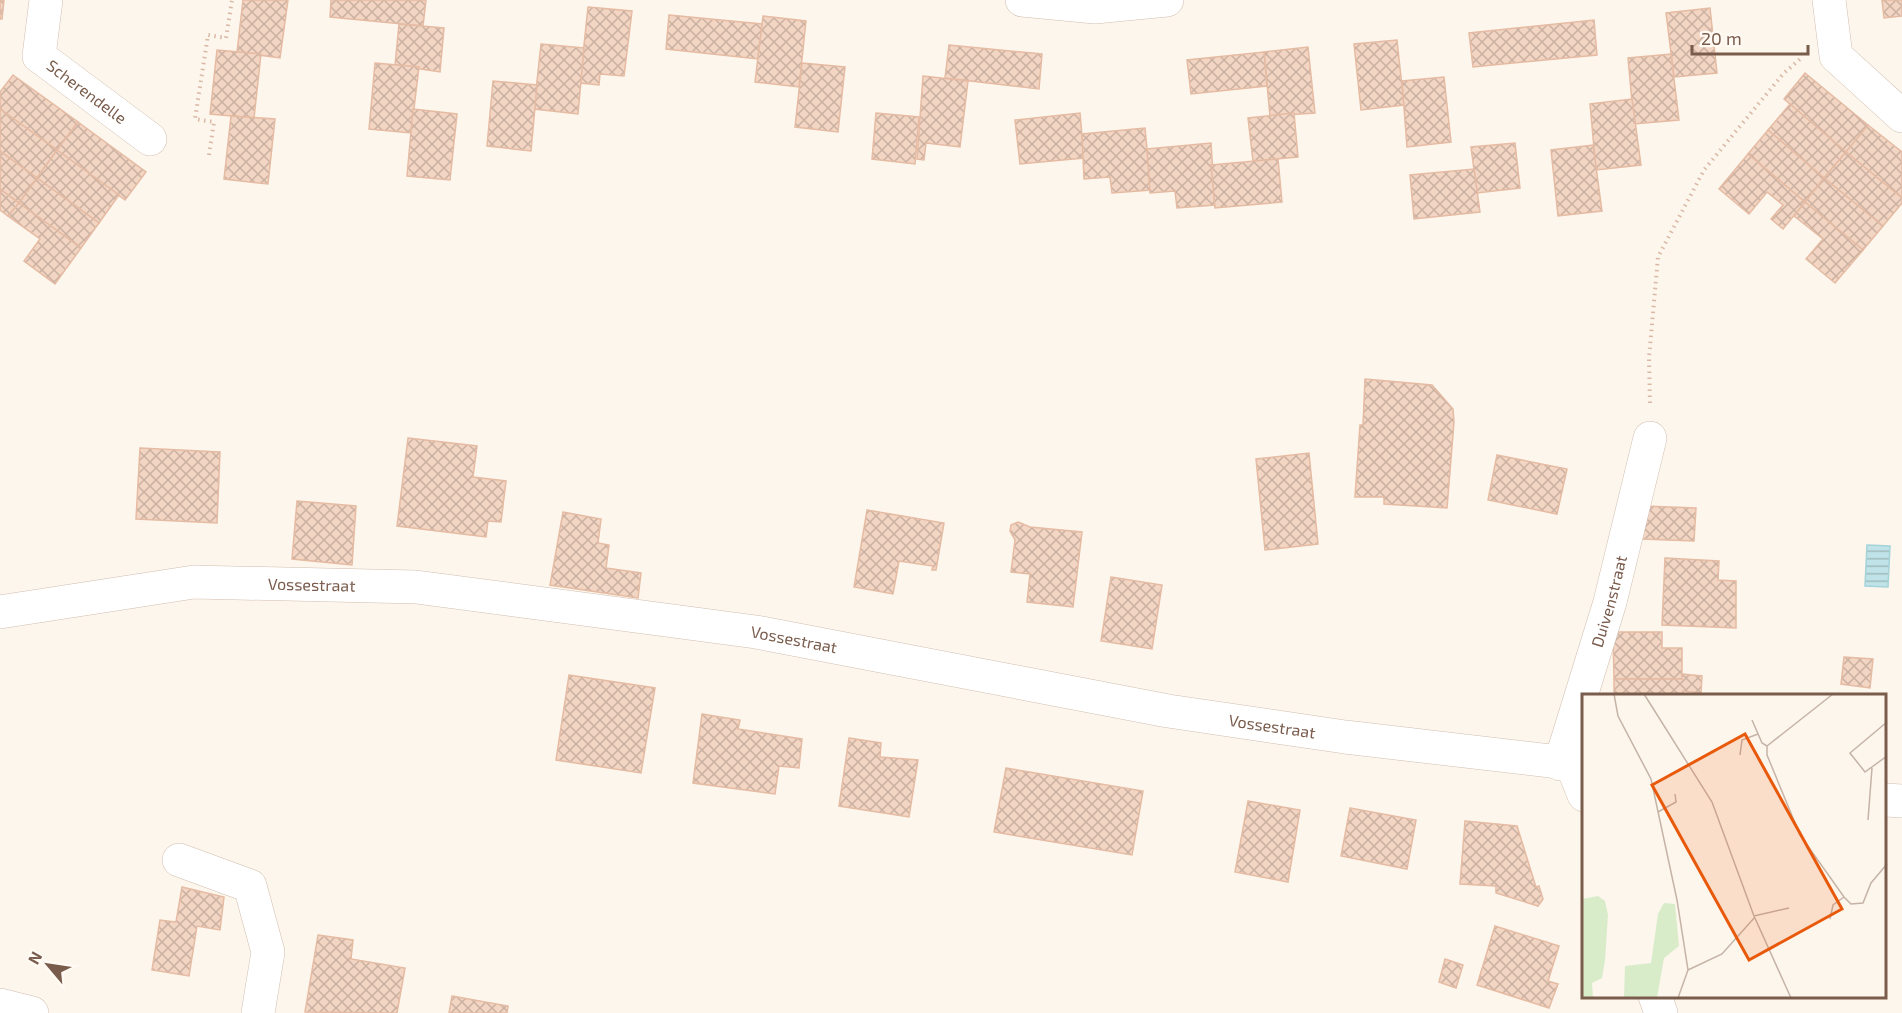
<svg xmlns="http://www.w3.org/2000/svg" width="1902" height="1013" viewBox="0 0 1902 1013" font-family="'Exo 2',sans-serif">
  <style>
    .water { fill: url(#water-rules); stroke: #a5d3da; stroke-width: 1.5 }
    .building { fill: url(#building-cross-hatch); stroke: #e6bba3; stroke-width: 1.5 }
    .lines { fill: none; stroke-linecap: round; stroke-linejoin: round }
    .street-casing { stroke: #d1beb0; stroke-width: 34 }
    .path { stroke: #d9b8a5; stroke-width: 4; stroke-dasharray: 1.5 4.5; stroke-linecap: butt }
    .street { stroke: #fff; stroke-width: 33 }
    .labels { text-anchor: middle; stroke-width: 4.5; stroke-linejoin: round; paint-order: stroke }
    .street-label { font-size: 16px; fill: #7a5c4d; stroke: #fffaf3 }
    .inset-road { fill: none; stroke: #c5b3a7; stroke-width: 1.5 }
    .view { fill: #e8590c; fill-opacity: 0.15; stroke: #e8590c; stroke-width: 3 }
    .inset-edge { fill: none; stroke: #7a5c4d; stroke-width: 3 }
  </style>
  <defs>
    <pattern id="water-rules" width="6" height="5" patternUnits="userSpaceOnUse" patternTransform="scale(1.5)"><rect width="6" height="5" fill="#bfe3e8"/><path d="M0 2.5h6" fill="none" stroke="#a0bbbe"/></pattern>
    <pattern id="building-cross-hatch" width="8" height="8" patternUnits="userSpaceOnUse" patternTransform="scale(1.5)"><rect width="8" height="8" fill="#f3d5c3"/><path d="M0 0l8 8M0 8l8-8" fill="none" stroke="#cab0a1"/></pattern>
  </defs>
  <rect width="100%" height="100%" fill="#fdf6ec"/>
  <!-- water -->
  <polygon class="water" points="1867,545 1890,546 1888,587 1865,586"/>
  <!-- building -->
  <g class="building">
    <polygon points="0,0 4,0 2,19 0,19"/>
    <polygon points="243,0 288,0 280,58 237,52"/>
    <polygon points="331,0 426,0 423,26 330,17"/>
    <polygon points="1882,0 1902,0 1902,16 1884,18"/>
    <polygon points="588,7 632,11 624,76 600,74 599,85 580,83"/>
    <polygon points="1710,8 1717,73 1674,77 1666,13"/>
    <polygon points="669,15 762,24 758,59 666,49"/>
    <polygon points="763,16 806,21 799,87 755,82"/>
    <polygon points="1594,20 1597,55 1473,67 1469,33"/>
    <polygon points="399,24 444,28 440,72 395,65"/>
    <polygon points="1397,40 1404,105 1361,110 1354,44"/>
    <polygon points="541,44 584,48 578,114 534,109"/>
    <polygon points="949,45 1042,54 1039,89 945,78"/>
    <polygon points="1308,47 1315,113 1270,116 1264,52"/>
    <polygon points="217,50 261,54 254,118 210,114"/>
    <polygon points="1264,52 1267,86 1191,94 1187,60"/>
    <polygon points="1671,54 1679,120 1634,124 1628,58"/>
    <polygon points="375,63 419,67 411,133 369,129"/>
    <polygon points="802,63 845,67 838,132 795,127"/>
    <polygon points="1805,73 1868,125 1846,152 1784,99"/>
    <polygon points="13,75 78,122 57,150 0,109 0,92"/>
    <polygon points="923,76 968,81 960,147 926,143 924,160 917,159"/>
    <polygon points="1444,77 1451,142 1407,147 1402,81"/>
    <polygon points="493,81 537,85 531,151 487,146"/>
    <polygon points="1632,99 1641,165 1596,170 1590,104"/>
    <polygon points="1790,104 1846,152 1824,178 1768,130"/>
    <polygon points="0,109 57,150 37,178 0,151"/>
    <polygon points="413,109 457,114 450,180 407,176"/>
    <polygon points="876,113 919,117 915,164 872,159"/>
    <polygon points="1080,113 1084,158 1020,164 1015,120"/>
    <polygon points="1294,113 1298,157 1253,161 1248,118"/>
    <polygon points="231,116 275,119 268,184 224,179"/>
    <polygon points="78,122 146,172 125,200 57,150"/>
    <polygon points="1868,125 1902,152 1902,198 1846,152"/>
    <polygon points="1145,128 1151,190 1112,193 1110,177 1084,179 1082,134"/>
    <polygon points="1768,130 1824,178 1805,202 1748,154"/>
    <polygon points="1211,143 1215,205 1177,208 1175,191 1150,193 1147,149"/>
    <polygon points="1515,143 1520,188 1477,193 1471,147"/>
    <polygon points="1593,145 1602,211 1558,216 1551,150"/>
    <polygon points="57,150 119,195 99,223 37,178"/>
    <polygon points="0,151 37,178 19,203 0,189"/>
    <polygon points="1846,152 1902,198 1902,203 1883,226 1824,178"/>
    <polygon points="1748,154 1805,202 1783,229 1771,219 1783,205 1767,192 1749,214 1719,189"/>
    <polygon points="1278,159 1282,202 1215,208 1211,165"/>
    <polygon points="1474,169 1480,212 1414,219 1410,175"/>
    <polygon points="37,178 99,223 81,248 19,203"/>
    <polygon points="1824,178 1883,226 1863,250 1805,202"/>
    <polygon points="0,189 19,203 8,216 0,210"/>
    <polygon points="1805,202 1863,250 1835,283 1806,259 1823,239 1794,216"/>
    <polygon points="19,203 81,248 55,284 24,261 40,239 8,216"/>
    <polygon points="1365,379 1432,385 1453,409 1454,422 1447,508 1384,504 1384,497 1355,497 1360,425 1363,425"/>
    <polygon points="408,438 477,446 473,477 506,481 501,522 488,521 486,537 397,526"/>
    <polygon points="140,448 220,452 217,523 136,519"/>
    <polygon points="1309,453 1318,544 1265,550 1256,459"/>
    <polygon points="1497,455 1567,469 1557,514 1488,500"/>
    <polygon points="297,501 356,506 352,565 292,559"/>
    <polygon points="1644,506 1696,508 1694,541 1642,539"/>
    <polygon points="867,510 944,523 936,570 932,570 933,566 899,561 893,594 854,587"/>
    <polygon points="563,512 601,519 598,543 609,545 606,568 641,573 638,598 550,585"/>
    <polygon points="1018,522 1030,527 1082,532 1073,607 1027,602 1030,574 1011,572 1015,540 1010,531 1011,525"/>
    <polygon points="1665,558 1719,561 1718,580 1736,581 1736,628 1662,625"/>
    <polygon points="1111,577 1162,585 1152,649 1101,641"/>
    <polygon points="1613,632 1662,632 1662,648 1682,648 1682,679 1614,679"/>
    <polygon points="1844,657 1873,659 1870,688 1841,684"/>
    <polygon points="1682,674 1702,676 1701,693 1683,691 1683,695 1614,695 1614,679 1682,679"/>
    <polygon points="569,675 655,688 641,773 556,760"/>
    <polygon points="702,714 740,720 738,729 802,739 799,768 779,766 775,794 693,783"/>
    <polygon points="849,738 881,743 880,757 918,760 909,817 839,806"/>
    <polygon points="1006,768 1143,791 1132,855 994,832"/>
    <polygon points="1248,801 1300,810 1288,882 1235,872"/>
    <polygon points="1350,808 1416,820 1407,869 1341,856"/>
    <polygon points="1465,821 1517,826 1536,887 1539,886 1543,899 1538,906 1496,893 1496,886 1460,884"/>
    <polygon points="182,887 224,897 220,930 197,926 189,976 152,970 160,920 176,922"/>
    <polygon points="1495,926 1559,946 1548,981 1558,984 1549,1008 1477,985"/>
    <polygon points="318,935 353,940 351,959 405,968 397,1013 305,1012"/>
    <polygon points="1445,959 1463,965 1456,988 1439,982"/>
    <polygon points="452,996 508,1006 507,1013 449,1013"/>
  </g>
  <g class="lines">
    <!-- street casing -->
    <g class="street-casing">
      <g id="street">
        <path id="s1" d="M46 0 39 56 150 139"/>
        <polyline points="1022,0 1095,7 1167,0"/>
        <polyline points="1829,0 1836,56 1902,116"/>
        <path id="s2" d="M0 612 194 582 416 587 756 632 1168 711 1345 737 1584 765"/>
        <path id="s3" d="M1560 764 1610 602 1650 438"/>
        <polyline points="1572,765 1584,795"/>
        <polyline points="1886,800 1902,801"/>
        <polyline points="179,860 250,886 268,952 258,1013"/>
        <polyline points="1655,996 1661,1013"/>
        <polyline points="0,1005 32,1013"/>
      </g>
    </g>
    <!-- path -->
    <g class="path">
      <polyline points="209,155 214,122 195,119 208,35 226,38 232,0"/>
      <polyline points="1650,403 1649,358 1658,257 1704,170 1783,74 1800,59"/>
    </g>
    <!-- street -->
    <use href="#street" class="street"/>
  </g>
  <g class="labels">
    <!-- street labels -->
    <g class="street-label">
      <text dy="6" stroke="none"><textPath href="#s1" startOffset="116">Scherendelle</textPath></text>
      <text dy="6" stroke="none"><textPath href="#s2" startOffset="314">Vossestraat</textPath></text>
      <text dy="6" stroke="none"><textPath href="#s3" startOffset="170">Duivenstraat</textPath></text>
      <text dy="6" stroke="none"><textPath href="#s2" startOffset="800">Vossestraat</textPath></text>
      <text dy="6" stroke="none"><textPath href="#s2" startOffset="1286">Vossestraat</textPath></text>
    </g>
  </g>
  <!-- overview -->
  <g transform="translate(1582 694)">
    <rect width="304" height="304" fill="#fdf6ec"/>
    <path d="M16 202 23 207 26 221 23 266 20 284 10 289 11 304H0V205ZM82 209 93 210 97 252 82 264 75 304H42L43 272 69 269 76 220Z" fill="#d8ecc9"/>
    <path class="inset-road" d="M32 0 36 22 69 85 95 206 106 276 96 304M62 0 130 108 172 222 209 304M170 26 180 49 185 52V61L218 141 262 203 269 210 281 209 289 189 305 170M305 28 268 59 283 78 305 62M185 52 251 0M158 61 160 46 176 40M76 118 94 108 93 100M286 126 290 74M172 222 207 214M248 225 251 211 262 203M106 276 140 260 173 223"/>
    <path class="view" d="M163 40 260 215 167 266 70 91Z"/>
    <rect width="304" height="304" class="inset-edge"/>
  </g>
  <!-- north arrow -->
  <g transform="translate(48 965) rotate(299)" stroke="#fffaf3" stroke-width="4.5" paint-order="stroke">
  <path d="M0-4.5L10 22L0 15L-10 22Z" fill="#7a5c4d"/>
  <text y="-9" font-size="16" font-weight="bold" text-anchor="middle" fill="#7a5c4d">N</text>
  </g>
  <!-- scale -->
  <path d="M1692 45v9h116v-9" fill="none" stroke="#7a5c4d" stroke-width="3"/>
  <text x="1701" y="45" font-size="18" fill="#7a5c4d" stroke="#fffaf3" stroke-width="4.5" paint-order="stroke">20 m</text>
</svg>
